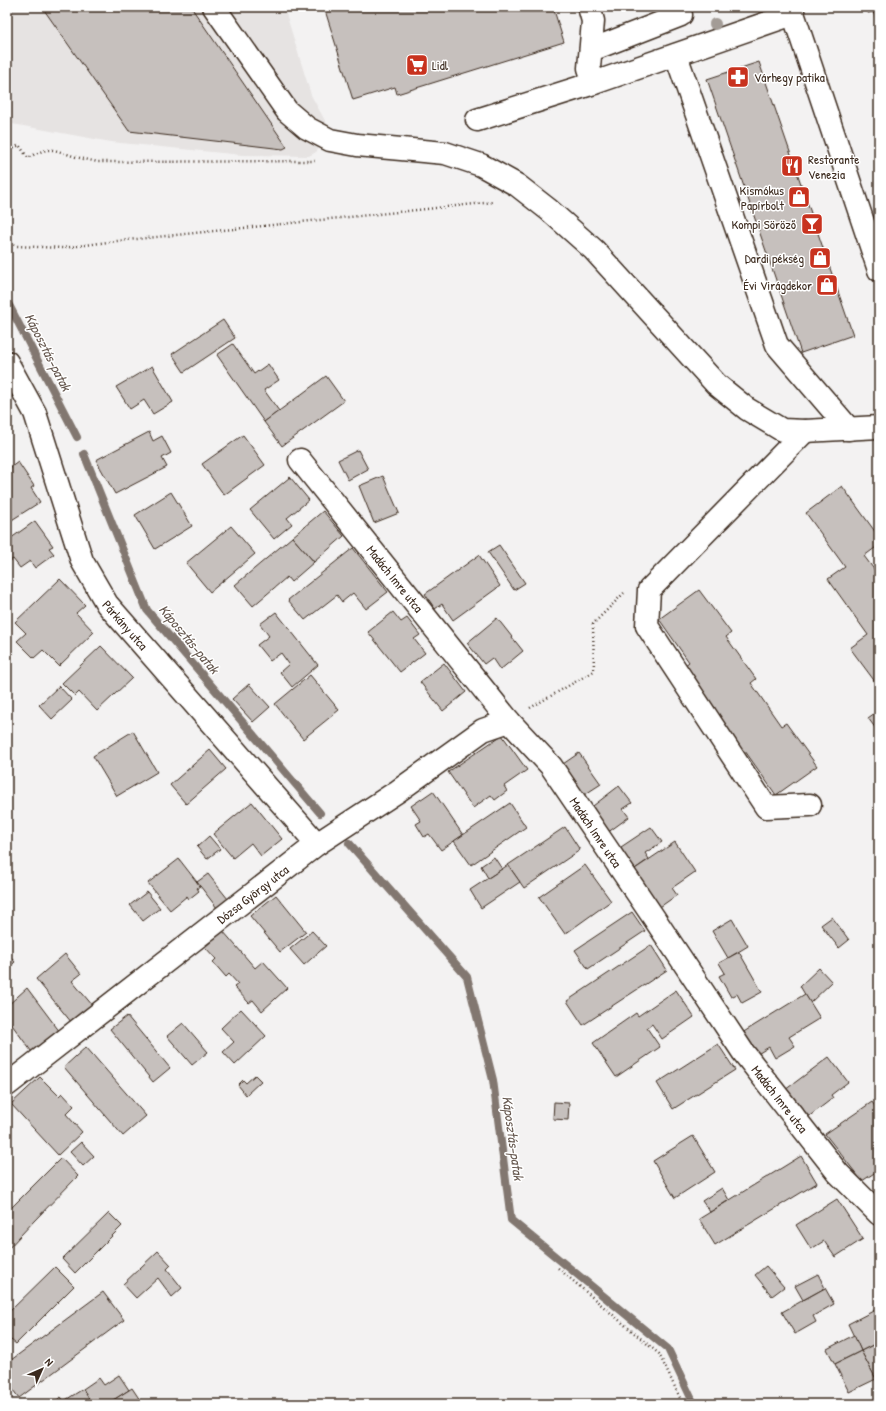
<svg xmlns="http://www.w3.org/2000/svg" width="886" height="1411" viewBox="0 0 886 1411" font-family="'Patrick Hand',sans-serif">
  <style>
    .built { fill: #e6e3e2 }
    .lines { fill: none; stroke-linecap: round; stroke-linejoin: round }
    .stream { stroke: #827770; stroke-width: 8 }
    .building { fill: #c6c0bd; stroke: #3b2a1e }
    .minor-casing { stroke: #3b2a1e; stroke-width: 25 }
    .major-casing { stroke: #3b2a1e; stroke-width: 25 }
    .path { stroke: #3b2a1e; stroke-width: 2.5; stroke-dasharray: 1 3; stroke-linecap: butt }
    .minor { stroke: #fff; stroke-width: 22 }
    .major { stroke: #fff; stroke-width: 22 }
    .tree { fill: #a39c96 }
    .labels { text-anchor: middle; stroke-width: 3; stroke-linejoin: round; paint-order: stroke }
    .poi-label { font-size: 13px; fill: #3b2a1e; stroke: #fff; text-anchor: end }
    .street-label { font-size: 13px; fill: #3b2a1e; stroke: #fff }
    .water-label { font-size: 14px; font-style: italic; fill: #65574e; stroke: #fff }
  </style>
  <rect width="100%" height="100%" fill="#f3f2f2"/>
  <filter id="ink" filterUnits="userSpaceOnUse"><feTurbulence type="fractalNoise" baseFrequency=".025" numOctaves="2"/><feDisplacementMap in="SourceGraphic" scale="8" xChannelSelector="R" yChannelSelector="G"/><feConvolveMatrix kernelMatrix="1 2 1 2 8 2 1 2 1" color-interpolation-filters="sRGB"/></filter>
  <g filter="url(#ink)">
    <!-- built -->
    <polygon class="built" points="7,7 284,7 311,95 329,128 323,143 316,152 309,156 242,155 111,142 7,123"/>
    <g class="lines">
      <!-- stream -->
      <g class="stream">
        <polyline points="7,301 77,437"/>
        <polyline points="84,454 147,610 320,813"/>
        <polyline points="349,843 467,977 493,1080 511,1220 668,1349 694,1404"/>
      </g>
    </g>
    <!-- building -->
    <g class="building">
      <polygon points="42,7 191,7 287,147 283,149 129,131"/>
      <polygon points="324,7 553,7 564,42 397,94 395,87 353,100"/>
      <polygon points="866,7 879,7 879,26 873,12 868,13"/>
      <polygon points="759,62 853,335 801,353 707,79"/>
      <polygon points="223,320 235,338 184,372 172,354"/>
      <polygon points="233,344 254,374 268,364 279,380 264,390 279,411 264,422 217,355"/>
      <polygon points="152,366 173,402 153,414 144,400 130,409 116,387"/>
      <polygon points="326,376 344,401 282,446 264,422"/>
      <polygon points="149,432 153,441 162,436 171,453 162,458 167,467 115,494 96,460"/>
      <polygon points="243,435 265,465 224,495 202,464"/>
      <polygon points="358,450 368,469 348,480 338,460"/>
      <polygon points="18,462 34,486 31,488 40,502 7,523 7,470"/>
      <polygon points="383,476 399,513 374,523 359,486"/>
      <polygon points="290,477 309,500 287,518 292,524 274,539 250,510"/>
      <polygon points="842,486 879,537 879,545 864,556 879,576 879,687 850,648 868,635 828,579 845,567 806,513"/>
      <polygon points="171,492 192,526 155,549 135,515"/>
      <polygon points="323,511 344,536 314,562 292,537"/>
      <polygon points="35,521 53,546 49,548 54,554 35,568 30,561 20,568 13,559 7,563 7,541"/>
      <polygon points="231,526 255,554 210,592 186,563"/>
      <polygon points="292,537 314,562 291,582 287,577 253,606 235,585"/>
      <polygon points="499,545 525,583 514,590 488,552"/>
      <polygon points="353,548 388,592 366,609 353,593 342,602 337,595 305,620 288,600"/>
      <polygon points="479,555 500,586 453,620 442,604 435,609 425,594"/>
      <polygon points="60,579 85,605 76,613 94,632 59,666 43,650 34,658 17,641 26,633 15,622"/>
      <polygon points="699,590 731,633 726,637 756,679 751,683 781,726 786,723 817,766 776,795 745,751 740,755 710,712 715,708 684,666 689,662 659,619"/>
      <polygon points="276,612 318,665 292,687 280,672 289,664 281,653 270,661 257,645 269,636 260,624"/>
      <polygon points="393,612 401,622 407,618 420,635 414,639 425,653 400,672 368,632"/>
      <polygon points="497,618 523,651 500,670 492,658 484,664 467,643"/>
      <polygon points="101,646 132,678 97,711 79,692 75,696 62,683"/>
      <polygon points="444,663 466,692 443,711 420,682"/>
      <polygon points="310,675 339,710 303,739 275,704"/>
      <polygon points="249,684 270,707 253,722 232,699"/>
      <polygon points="59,686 72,700 52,719 39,705"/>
      <polygon points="879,710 879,733 868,718"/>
      <polygon points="133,731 157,772 117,796 93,756"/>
      <polygon points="502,735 527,770 504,786 507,791 495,800 491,795 473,808 448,772"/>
      <polygon points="210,750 226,769 186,804 170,785"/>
      <polygon points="579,753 601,784 584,795 563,764"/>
      <polygon points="619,786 632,803 623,809 629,817 607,833 589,809"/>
      <polygon points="433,791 463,835 441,850 429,834 424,837 416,824 421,821 411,806"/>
      <polygon points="252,802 282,839 261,856 251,843 233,858 213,834"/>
      <polygon points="510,803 526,827 471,865 454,841"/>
      <polygon points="565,827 580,850 524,888 508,865"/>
      <polygon points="651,827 662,842 645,853 649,859 632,871 618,849"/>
      <polygon points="209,836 220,849 207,859 197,847"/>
      <polygon points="675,842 695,872 672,888 677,895 657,909 632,871"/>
      <polygon points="494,857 502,869 488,878 481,866"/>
      <polygon points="179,859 200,886 197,888 199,891 189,899 187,896 170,910 148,883"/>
      <polygon points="508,865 520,882 481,908 470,890"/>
      <polygon points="585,865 611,901 565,934 539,897"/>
      <polygon points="208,874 228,899 217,908 197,882"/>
      <polygon points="147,892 160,908 143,921 130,905"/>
      <polygon points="276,895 306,932 280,952 250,916"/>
      <polygon points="632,912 645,931 588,969 575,950"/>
      <polygon points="832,917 849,940 839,948 821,925"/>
      <polygon points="732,919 748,946 728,958 712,931"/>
      <polygon points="223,931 255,968 263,961 287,988 262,1011 253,1000 249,1003 234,987 238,984 229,974 226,977 213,962 216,959 205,947"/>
      <polygon points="312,931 326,946 304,965 290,949"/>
      <polygon points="651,945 667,970 583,1025 567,1001"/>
      <polygon points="739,952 762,992 742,1003 737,994 731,997 719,976 725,973 719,963"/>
      <polygon points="7,953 15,962 7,969"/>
      <polygon points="65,954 81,974 72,981 93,1006 72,1023 36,979"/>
      <polygon points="819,968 832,982 810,1003 800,986"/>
      <polygon points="27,988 60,1032 34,1055 7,1018 7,1006"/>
      <polygon points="676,990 694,1017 662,1039 652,1024 647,1028 660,1047 616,1077 593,1043 636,1013 638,1016"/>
      <polygon points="805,994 820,1018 789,1037 795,1046 775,1058 769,1047 756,1055 742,1033"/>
      <polygon points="241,1009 266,1036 235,1065 223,1052 234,1042 221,1028"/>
      <polygon points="127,1016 170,1068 153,1082 110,1029"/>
      <polygon points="183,1023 208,1052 192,1065 167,1036"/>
      <polygon points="718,1044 735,1070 673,1109 657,1083"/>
      <polygon points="86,1047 146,1116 123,1136 64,1067"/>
      <polygon points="829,1057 848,1082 831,1095 833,1098 803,1121 781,1093"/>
      <polygon points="255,1075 261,1081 246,1095 238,1085 243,1080 246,1083"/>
      <polygon points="40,1077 59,1096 62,1093 74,1106 66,1114 82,1132 58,1155 11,1104"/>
      <polygon points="554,1102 569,1103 568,1120 553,1119"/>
      <polygon points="872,1102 879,1112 879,1170 862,1181 825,1134"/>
      <polygon points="693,1136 715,1172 675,1198 653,1161"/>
      <polygon points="81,1142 94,1156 83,1166 70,1152"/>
      <polygon points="801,1156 817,1183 715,1245 699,1219"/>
      <polygon points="61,1158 78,1176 34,1221 7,1250 7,1212"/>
      <polygon points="722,1188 729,1200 710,1212 702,1201"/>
      <polygon points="837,1199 863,1239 835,1257 824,1241 811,1249 796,1225"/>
      <polygon points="109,1213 122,1226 75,1273 62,1259"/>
      <polygon points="158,1251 171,1265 167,1269 182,1288 172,1297 158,1278 136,1298 123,1284"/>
      <polygon points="766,1266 784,1287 772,1296 755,1275"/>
      <polygon points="55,1267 74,1286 16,1344 11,1340 7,1344 7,1314"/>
      <polygon points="818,1274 825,1288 803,1300 795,1286"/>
      <polygon points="825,1288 834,1304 813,1316 816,1322 795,1334 782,1312"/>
      <polygon points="103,1292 124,1320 19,1398 7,1382 7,1363"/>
      <polygon points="879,1308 879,1342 861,1351 848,1324"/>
      <polygon points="854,1335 861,1351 835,1364 827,1349"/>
      <polygon points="879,1342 879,1377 876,1379 861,1351"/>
      <polygon points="861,1351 876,1379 849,1392 835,1364"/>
      <polygon points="119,1375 129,1390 107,1404 92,1404 83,1389 99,1378 104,1385"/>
      <polygon points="132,1388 142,1403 107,1404 129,1390"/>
      <polygon points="83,1389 92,1404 51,1404 61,1397 64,1401"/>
    </g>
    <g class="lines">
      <!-- minor casing -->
      <g class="minor-casing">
        <g id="minor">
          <polyline points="214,7 287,111 307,128 330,140 357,145 445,153 481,165 517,185 549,210 594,250 716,384 747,409 782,430 805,431 879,427"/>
          <polyline points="589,7 593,21 589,68 594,83 793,14"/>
          <polyline points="591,50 681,15 679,7"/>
          <polyline points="676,55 777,345 849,429"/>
          <polyline points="477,120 594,83"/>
          <path id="s1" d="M7 362 35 413 82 561 107 604 317 844"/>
          <polyline points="805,431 649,590 647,626 766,807 810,805"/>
          <path id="s2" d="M300 460 509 721 551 766 654 918 743 1052 838 1173 879 1214"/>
          <path id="s3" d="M7 1085 317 844 398 791 483 730 509 721"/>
        </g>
      </g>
      <!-- major casing -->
      <g class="major-casing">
        <polyline id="major" points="791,7 879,270"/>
      </g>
      <!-- path -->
      <g class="path">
        <path d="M7 153 19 145 28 158C50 145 54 150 76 157 83 159 90 160 97 162L315 161"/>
        <polyline points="7,240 16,246 63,248 108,242 494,202"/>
        <polyline points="530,708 594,671 593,624 624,593"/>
        <polyline points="558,1268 659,1354 683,1404"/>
      </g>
      <!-- minor -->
      <use href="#minor" class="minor"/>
      <!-- major -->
      <use href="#major" class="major"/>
    </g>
    <!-- trees -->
    <circle class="tree" cx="715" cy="24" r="6"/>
  </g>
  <!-- icons -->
  <defs>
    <g id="supermarket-square" transform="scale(1.15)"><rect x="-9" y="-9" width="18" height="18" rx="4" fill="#c8321e" stroke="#fff"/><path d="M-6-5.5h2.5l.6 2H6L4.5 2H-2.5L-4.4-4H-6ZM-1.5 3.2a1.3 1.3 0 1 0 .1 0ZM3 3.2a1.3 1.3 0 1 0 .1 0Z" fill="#fff"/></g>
    <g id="pharmacy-square" transform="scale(1.15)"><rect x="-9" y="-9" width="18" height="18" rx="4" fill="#c8321e" stroke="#fff"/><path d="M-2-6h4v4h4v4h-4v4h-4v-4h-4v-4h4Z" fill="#fff"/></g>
    <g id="restaurant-square" transform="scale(1.15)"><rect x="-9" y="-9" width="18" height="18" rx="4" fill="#c8321e" stroke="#fff"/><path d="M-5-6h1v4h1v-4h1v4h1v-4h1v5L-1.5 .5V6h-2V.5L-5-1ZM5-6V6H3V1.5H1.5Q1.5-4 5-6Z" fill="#fff"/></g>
    <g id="shop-square" transform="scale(1.15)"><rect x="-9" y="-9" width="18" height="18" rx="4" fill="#c8321e" stroke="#fff"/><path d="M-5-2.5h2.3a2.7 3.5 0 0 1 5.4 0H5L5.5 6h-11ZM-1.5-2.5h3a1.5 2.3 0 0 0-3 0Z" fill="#fff"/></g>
    <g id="bar-square" transform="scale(1.15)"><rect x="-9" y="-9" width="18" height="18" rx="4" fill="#c8321e" stroke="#fff"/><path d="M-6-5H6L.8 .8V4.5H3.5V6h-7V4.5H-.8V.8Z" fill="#fff"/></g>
  </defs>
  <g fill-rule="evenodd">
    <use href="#supermarket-square" x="417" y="65"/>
    <use href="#pharmacy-square" x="738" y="77"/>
    <use href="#restaurant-square" x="792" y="166"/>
    <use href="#shop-square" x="799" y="197"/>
    <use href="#bar-square" x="812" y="224"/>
    <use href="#shop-square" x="820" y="258"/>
    <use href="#shop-square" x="827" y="285"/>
  </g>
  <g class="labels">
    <!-- poi labels -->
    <g class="poi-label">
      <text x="432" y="70" text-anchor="start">Lidl</text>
      <text x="754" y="82" text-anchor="start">Várhegy patika</text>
      <text x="808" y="164" text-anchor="start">Restorante<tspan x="808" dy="15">Venezia</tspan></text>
      <text x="784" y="195">Kismókus<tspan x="784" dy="15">Papírbolt</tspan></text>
      <text x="796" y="229">Kompi Söröző</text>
      <text x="804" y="263">Dardi pékség</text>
      <text x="812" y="290">Évi Virágdekor</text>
    </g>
    <!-- street labels -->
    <g class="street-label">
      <text dy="5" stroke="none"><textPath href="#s2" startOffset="152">Madách Imre utca</textPath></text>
      <text dy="5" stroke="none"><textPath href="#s1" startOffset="291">Párkány utca</textPath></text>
      <text dy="5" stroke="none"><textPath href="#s2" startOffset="476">Madách Imre utca</textPath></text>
      <text dy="5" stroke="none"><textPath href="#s3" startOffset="311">Dózsa György utca</textPath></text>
      <text dy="5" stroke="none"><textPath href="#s2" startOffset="800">Madách Imre utca</textPath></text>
    </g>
    <!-- water labels -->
    <g class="water-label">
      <text transform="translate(48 352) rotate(63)" y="5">Káposztás-patak</text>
      <text transform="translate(189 639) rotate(50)" y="5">Káposztás-patak</text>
      <text transform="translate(513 1138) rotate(82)" y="5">Káposztás-patak</text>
    </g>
  </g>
  <!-- margin -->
  <rect width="886" height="1411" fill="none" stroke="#fff" stroke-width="24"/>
  <rect x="12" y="12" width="862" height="1387" fill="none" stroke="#3b2a1e" stroke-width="1.5" filter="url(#ink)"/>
  <!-- north arrow -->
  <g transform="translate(42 1369) rotate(45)" stroke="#ffffff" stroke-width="3" paint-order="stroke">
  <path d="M0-3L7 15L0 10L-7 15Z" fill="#3b2a1e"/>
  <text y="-6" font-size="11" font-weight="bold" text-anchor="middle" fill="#3b2a1e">N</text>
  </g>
</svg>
